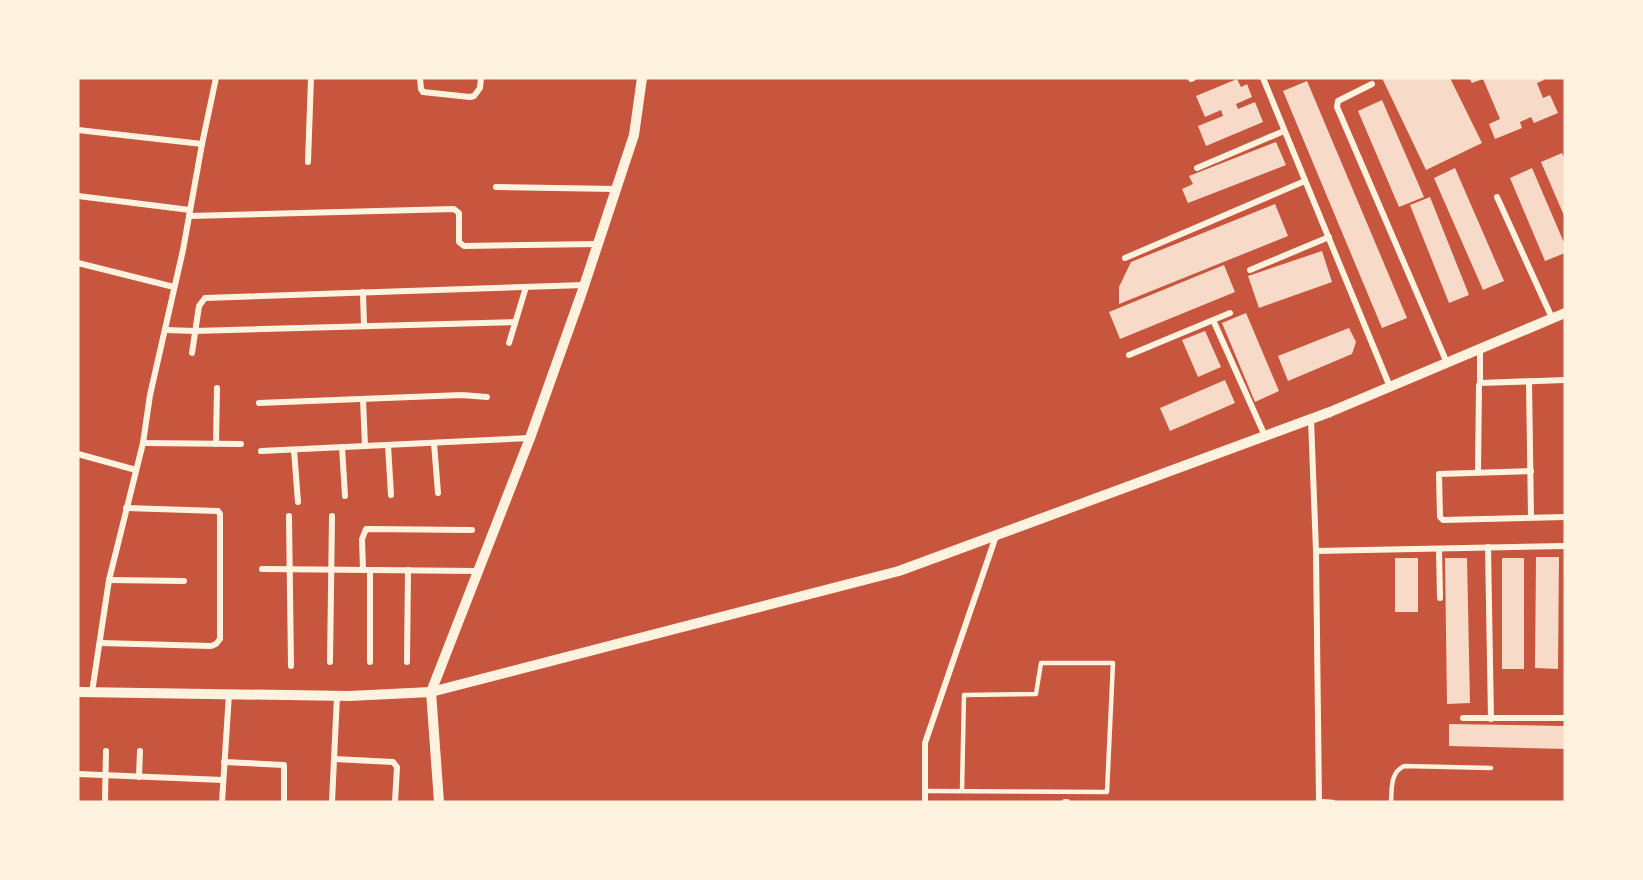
<svg xmlns="http://www.w3.org/2000/svg" width="1643" height="880" viewBox="0 0 1643 880" font-family="'Asap Condensed',sans-serif">
  <style>
    .building { fill: #f7dbc8 }
    .lines { fill: none; stroke-linecap: round; stroke-linejoin: round }
    .service { stroke: #fff3e0; stroke-width: 4.5 }
    .minor { stroke: #fff3e0; stroke-width: 6 }
    .tertiary { stroke: #fff3e0; stroke-width: 10 }
  </style>
  <rect width="100%" height="100%" fill="#c8553d"/>
  <!-- building -->
  <g class="building">
    <polygon points="1382,78 1450,78 1482,143 1426,170"/>
    <polygon points="1469,78 1543,78 1544,80 1537,83 1543,98 1550,95 1558,113 1534,123 1531,117 1520,122 1522,128 1495,139 1489,124 1500,119 1483,79 1472,83"/>
    <polygon points="1237,79 1241,87 1247,84 1252,97 1236,104 1238,109 1255,102 1263,122 1206,146 1198,126 1223,116 1221,110 1205,117 1196,96"/>
    <polygon points="1307,81 1407,318 1382,328 1283,91"/>
    <polygon points="1382,100 1424,197 1399,207 1358,111"/>
    <polygon points="1276,142 1286,165 1188,203 1182,189 1193,184 1189,176"/>
    <polygon points="1562,153 1565,160 1565,218 1541,162"/>
    <polygon points="1455,168 1504,281 1483,290 1434,178"/>
    <polygon points="1532,168 1565,245 1565,253 1545,261 1510,178"/>
    <polygon points="1430,197 1469,295 1449,303 1410,205"/>
    <polygon points="1275,204 1288,236 1119,304 1119,287 1131,262"/>
    <polygon points="1322,251 1332,282 1259,308 1248,276"/>
    <polygon points="1224,265 1235,292 1120,339 1109,312"/>
    <polygon points="1246,313 1279,391 1255,402 1222,323"/>
    <polygon points="1349,328 1356,342 1352,354 1288,381 1278,356"/>
    <polygon points="1205,331 1221,367 1198,377 1182,340"/>
    <polygon points="1225,380 1235,403 1170,431 1160,408"/>
    <polygon points="1536,557 1559,557 1558,669 1535,668"/>
    <rect x="1395" y="558" width="23" height="54"/>
    <polygon points="1445,558 1467,558 1470,703 1447,704"/>
    <rect x="1502" y="558" width="22" height="111"/>
    <polygon points="1449,724 1565,726 1565,749 1449,746"/>
  </g>
  <g class="lines">
    <!-- service -->
    <g class="service">
      <polyline points="925,791 1107,792 1113,663 1041,663 1036,694 964,695 962,791"/>
      <polyline points="1319,801 1333,802"/>
      <path d="M1391 802C1392 788 1390 773 1404 766L1491 768"/>
    </g>
    <!-- minor -->
    <g class="minor">
      <polyline points="420,78 421,89 423,92 470,97 474,96 480,88 481,78"/>
      <polyline points="1263,78 1390,387"/>
      <polyline points="1191,79 1193,78"/>
      <polyline points="1372,84 1338,101 1337,107 1447,363"/>
      <polyline points="78,130 202,144 183,250 150,395 143,443 109,580 92,692"/>
      <polyline points="202,144 216,78"/>
      <polyline points="308,162 311,78"/>
      <polyline points="1197,168 1284,131"/>
      <polyline points="496,187 616,189"/>
      <polyline points="78,196 190,210"/>
      <polyline points="1497,197 1552,318"/>
      <polyline points="189,216 454,209 459,213 459,242 464,246 598,244"/>
      <polyline points="1125,258 1305,181"/>
      <polyline points="78,263 174,287"/>
      <polyline points="1250,270 1329,237"/>
      <polyline points="363,292 364,326"/>
      <polyline points="1213,320 1265,436"/>
      <polyline points="165,330 195,331 515,322"/>
      <polyline points="509,343 526,287"/>
      <polyline points="1480,349 1480,383"/>
      <polyline points="192,353 199,306 205,298 584,285"/>
      <polyline points="1129,355 1230,313"/>
      <polyline points="1529,381 1531,517"/>
      <polyline points="363,399 365,446"/>
      <polyline points="259,403 462,395 487,397"/>
      <polyline points="1311,419 1316,551 1565,546"/>
      <polyline points="143,443 241,444"/>
      <polyline points="434,443 438,493"/>
      <polyline points="216,444 217,388"/>
      <polyline points="388,445 391,495"/>
      <polyline points="342,447 345,496"/>
      <polyline points="294,450 298,502"/>
      <polyline points="261,451 530,438"/>
      <polyline points="78,454 136,470"/>
      <polyline points="1531,471 1439,474 1440,517 1443,520 1565,517"/>
      <polyline points="1478,472 1479,385 1480,383 1565,380"/>
      <polyline points="289,516 291,666"/>
      <polyline points="1488,547 1491,719"/>
      <polyline points="1439,549 1440,598"/>
      <polyline points="1316,551 1319,802"/>
      <polyline points="262,569 477,571"/>
      <polyline points="363,570 362,539 366,529 472,530"/>
      <polyline points="109,580 184,581"/>
      <polyline points="100,643 211,646 216,644 220,639 220,514 218,511 126,508"/>
      <polyline points="330,662 332,516"/>
      <polyline points="370,662 370,570"/>
      <polyline points="407,662 408,570"/>
      <polyline points="1463,718 1565,718"/>
      <polyline points="334,759 393,762 397,767 395,802"/>
      <polyline points="224,762 284,765 284,802"/>
      <polyline points="78,774 223,780"/>
      <polyline points="139,777 140,751"/>
      <polyline points="105,802 106,751"/>
      <polyline points="222,802 229,694"/>
      <polyline points="332,802 337,696"/>
      <polyline points="925,802 925,743 996,536"/>
      <polyline points="1065,802 1067,802"/>
    </g>
    <!-- tertiary -->
    <g class="tertiary">
      <polyline points="78,692 349,696 431,692 899,571 1330,412 1565,313"/>
      <polyline points="439,802 431,692 530,438 581,295 634,135 642,78"/>
    </g>
  </g>
  <!-- border -->
  <rect width="1643" height="880" fill="none" stroke="#fff3e0" stroke-width="159"/>
</svg>
